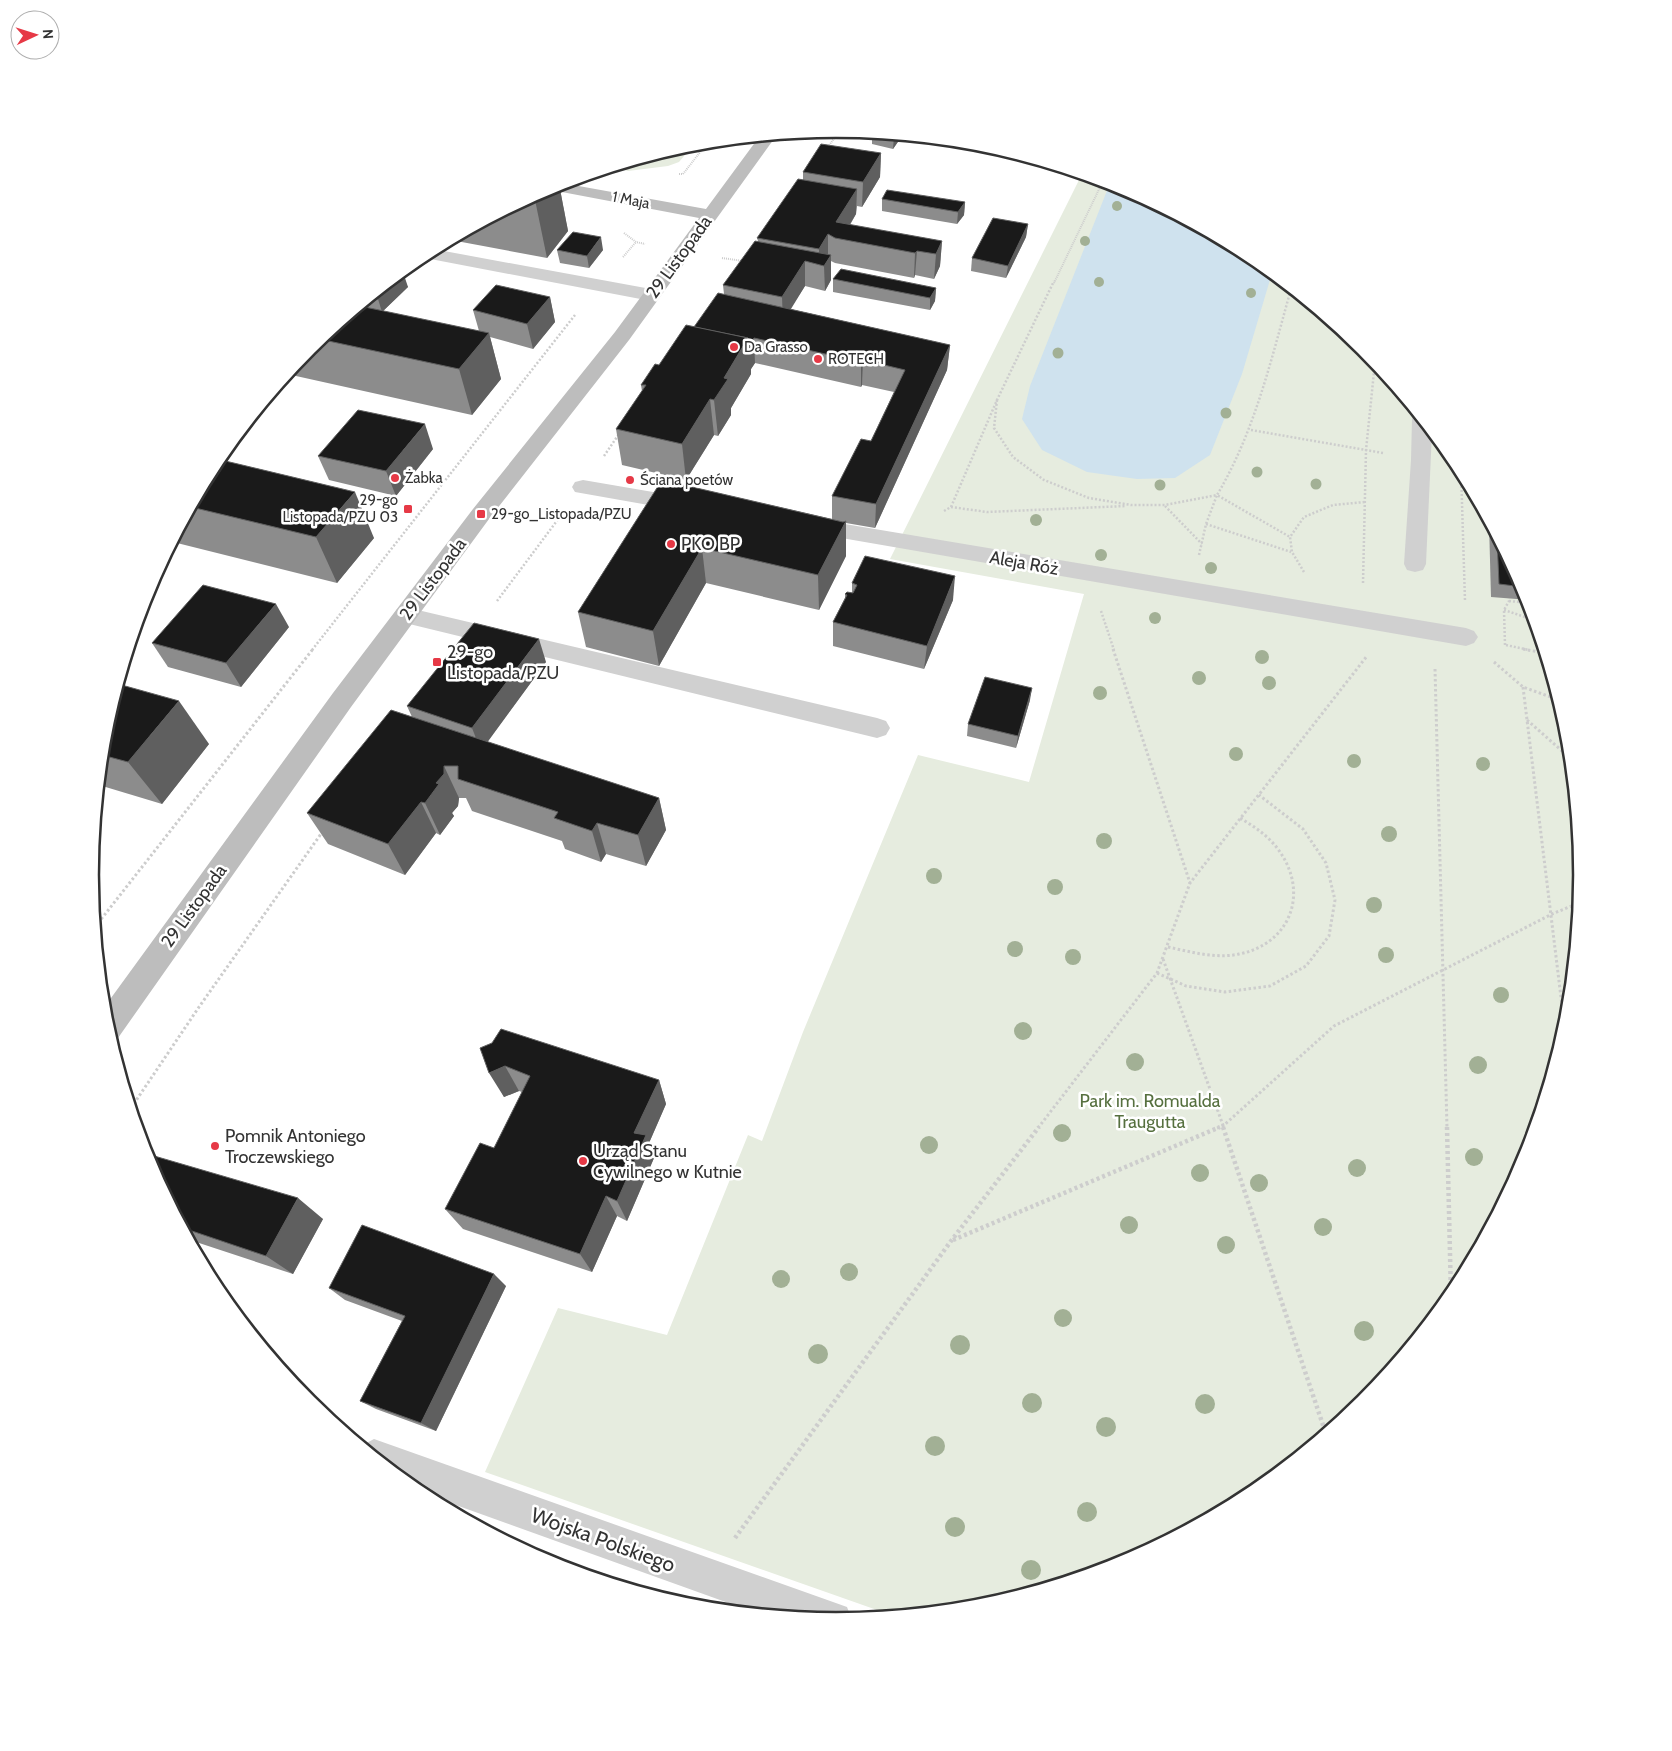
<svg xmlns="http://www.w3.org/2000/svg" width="1672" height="1751" viewBox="0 0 1672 1751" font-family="Cabin,sans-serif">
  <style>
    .green { fill: #e6ecdf }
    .water { fill: #cfe2ee }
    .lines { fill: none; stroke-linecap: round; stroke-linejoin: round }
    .path-far3 { stroke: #cdcdcd; stroke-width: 2; stroke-dasharray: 1 1; stroke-linecap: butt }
    .path-far2 { stroke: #cdcdcd; stroke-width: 2.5; stroke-dasharray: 2 2; stroke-linecap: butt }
    .path-far1 { stroke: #cdcdcd; stroke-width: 3; stroke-dasharray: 2.5 2.5; stroke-linecap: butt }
    .path { stroke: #cdcdcd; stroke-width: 4.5; stroke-dasharray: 3 3; stroke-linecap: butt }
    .lane { fill: #d0d0d0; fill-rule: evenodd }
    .street { fill: #d0d0d0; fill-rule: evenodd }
    .secondary { fill: #bdbdbd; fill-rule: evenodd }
    .tree { fill: #a2b095 }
    .wall { fill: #8c8c8c }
    .shaded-wall { fill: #5f5f5f }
    .building { fill: #1a1a1a; stroke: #5f5f5f }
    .poi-dot { fill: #e63946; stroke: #fff; stroke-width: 2 }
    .labels { text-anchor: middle; stroke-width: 5; stroke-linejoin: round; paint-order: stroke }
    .far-street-label { font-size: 15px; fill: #333; stroke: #fff }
    .far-poi-label { font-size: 15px; fill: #333; stroke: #fff; text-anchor: start }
    .street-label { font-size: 18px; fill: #333; stroke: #fff }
    .poi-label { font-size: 18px; fill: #333; stroke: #fff; text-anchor: start }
    .park-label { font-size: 18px; fill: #56703f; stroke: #fff }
    .near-street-label { font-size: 21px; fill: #333; stroke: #fff }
    .rim { fill: none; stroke: #333; stroke-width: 2.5 }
  </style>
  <rect width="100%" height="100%" fill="#fff"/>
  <!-- green -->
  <g class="green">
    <polygon points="695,143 679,162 668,166 628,171 613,167"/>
    <polygon points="1082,174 1122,186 1251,255 1364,348 1456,461 1525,590 1568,730 1582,875 1568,1021 1525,1161 1456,1290 1363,1403 1250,1496 1121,1565 981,1607 894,1616 485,1472 558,1308 667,1335 748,1135 762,1141 803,1032 918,755 1029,782 1084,594 890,559"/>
  </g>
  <!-- water -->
  <polygon class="water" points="1110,183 1122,186 1251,255 1272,273 1242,374 1210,455 1175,478 1137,479 1087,472 1042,450 1022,419 1030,386"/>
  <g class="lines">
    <!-- path-far3 -->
    <g class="path-far3">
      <polyline points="828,147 840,130"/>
      <polyline points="679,174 683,174 708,142"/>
      <polyline points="624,233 636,242 645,244"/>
      <polyline points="623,257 636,242"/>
      <polyline points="722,258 743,261"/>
      <polyline points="1054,283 1103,181"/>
    </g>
    <!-- path-far2 -->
    <g class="path-far2">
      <path d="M997 400 994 428 1013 457 1044 480 1089 498 1131 505H1165L1217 495C1255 431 1271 360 1291 289"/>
      <polyline points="1251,430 1383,453"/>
      <polyline points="604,456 619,434"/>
      <polyline points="1461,470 1465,601"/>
      <polyline points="1165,506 1202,544"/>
      <polyline points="951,507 997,400 1054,281"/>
      <polyline points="944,511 951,507 987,512 1126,506"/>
      <polyline points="1206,524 1291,552"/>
      <polyline points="1199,555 1206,524 1217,495 1290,537"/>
      <polyline points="1304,572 1292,552 1290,537 1304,517 1333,505 1365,502"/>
      <polyline points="1363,583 1366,450 1375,362"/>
      <polyline points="497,601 562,514"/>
      <polyline points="1509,601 1529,603"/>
      <polyline points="1504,610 1534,620"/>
      <polyline points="1101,611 1114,650"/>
      <polyline points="1505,645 1504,610 1509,601 1509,594"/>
      <polyline points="1506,645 1529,650"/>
      <polyline points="312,650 575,315"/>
    </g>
    <!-- path-far1 -->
    <g class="path-far1">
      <polyline points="1113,649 1190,883"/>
      <polyline points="1523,649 1544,653"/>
      <polyline points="1494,662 1523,687 1559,700"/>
      <polyline points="1435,669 1447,1128"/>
      <polyline points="1523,687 1565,1030"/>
      <polyline points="1527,720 1570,758"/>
      <polyline points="95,927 313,649"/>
      <path d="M1168 947C1191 952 1216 959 1239 954 1290 944 1309 894 1280 852 1270 837 1255 827 1240 818"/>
      <polyline points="1163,959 1224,1128"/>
      <polyline points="1157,973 1186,986 1225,992 1270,986 1306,966 1329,936 1335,900 1326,863 1303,829 1259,795"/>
      <polyline points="131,1108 199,1007 323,831"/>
      <polyline points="1038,1128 1157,973 1190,883 1367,656"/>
      <polyline points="1217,1128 1223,1126 1334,1026 1552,914 1579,903"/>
    </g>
    <!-- path -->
    <g class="path">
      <polyline points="1223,1127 1326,1434"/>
      <polyline points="1447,1127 1451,1296"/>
      <polyline points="953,1240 1220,1127"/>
      <polyline points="735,1538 951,1241 1039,1127"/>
    </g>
    <!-- lane -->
    <g class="lane">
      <polygon points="1415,414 1417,414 1432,432 1426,564 1423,570 1415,572 1407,570 1404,564 1411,460 1412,419"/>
      <polygon points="405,607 877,718 886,721 890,728 886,735 877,738 397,621 393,615 397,609"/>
    </g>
    <!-- street -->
    <g class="street">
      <polygon points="433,249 651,289 658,291 660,295 658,299 651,301 420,257"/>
      <polygon points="583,480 688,498 696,500 699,505 696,510 688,512 575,492 572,487 575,482"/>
      <polygon points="809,518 1466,628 1474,631 1478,637 1474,643 1466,646 801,531 798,526 801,521"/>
      <polygon points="374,1439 833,1602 847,1607 852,1620 836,1621 759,1614 414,1490 361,1446"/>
    </g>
    <!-- secondary -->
    <polygon class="secondary" points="776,136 629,340 489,519 351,707 118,1038 110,1040 103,1009 333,693 473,509 615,332 699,218 546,189 562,183 706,209 759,137"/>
  </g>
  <!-- trees -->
  <g class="tree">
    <circle cx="1117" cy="206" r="5"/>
    <circle cx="1085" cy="241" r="5"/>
    <circle cx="1099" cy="282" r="5"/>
    <circle cx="1251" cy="293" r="5"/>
    <circle cx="1058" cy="353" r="5.5"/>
    <circle cx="1226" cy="413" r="5.5"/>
    <circle cx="1257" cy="472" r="5.5"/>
    <circle cx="1316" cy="484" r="5.5"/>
    <circle cx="1160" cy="485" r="5.5"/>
    <circle cx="1036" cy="520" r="6"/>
    <circle cx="1101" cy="555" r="6"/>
    <circle cx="1211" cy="568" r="6"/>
    <circle cx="1155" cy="618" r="6"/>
    <circle cx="1262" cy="657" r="7"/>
    <circle cx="1199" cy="678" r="7"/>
    <circle cx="1269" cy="683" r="7"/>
    <circle cx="1100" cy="693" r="7"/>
    <circle cx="1236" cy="754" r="7"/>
    <circle cx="1354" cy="761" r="7"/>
    <circle cx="1483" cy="764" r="7"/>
    <circle cx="1389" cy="834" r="8"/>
    <circle cx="1104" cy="841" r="8"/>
    <circle cx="934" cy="876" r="8"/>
    <circle cx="1055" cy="887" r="8"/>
    <circle cx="1374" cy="905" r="8"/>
    <circle cx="1015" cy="949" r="8"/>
    <circle cx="1386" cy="955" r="8"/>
    <circle cx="1073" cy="957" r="8"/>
    <circle cx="1501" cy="995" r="8"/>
    <circle cx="1023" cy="1031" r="9"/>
    <circle cx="1135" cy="1062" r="9"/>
    <circle cx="1478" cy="1065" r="9"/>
    <circle cx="1062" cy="1133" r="9"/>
    <circle cx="929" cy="1145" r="9"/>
    <circle cx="1474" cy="1157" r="9"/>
    <circle cx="1357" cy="1168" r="9"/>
    <circle cx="1200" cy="1173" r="9"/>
    <circle cx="1259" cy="1183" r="9"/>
    <circle cx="1129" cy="1225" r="9"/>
    <circle cx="1323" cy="1227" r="9"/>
    <circle cx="1226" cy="1245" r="9"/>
    <circle cx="849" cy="1272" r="9"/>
    <circle cx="781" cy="1279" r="9"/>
    <circle cx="1063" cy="1318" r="9"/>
    <circle cx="1364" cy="1331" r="10"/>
    <circle cx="960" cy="1345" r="10"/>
    <circle cx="818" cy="1354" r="10"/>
    <circle cx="1032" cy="1403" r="10"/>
    <circle cx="1205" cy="1404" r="10"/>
    <circle cx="1106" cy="1427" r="10"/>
    <circle cx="935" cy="1446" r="10"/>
    <circle cx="1087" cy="1512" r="10"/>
    <circle cx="955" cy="1527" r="10"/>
    <circle cx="1031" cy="1570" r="10"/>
  </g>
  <!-- wall -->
  <g class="wall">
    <polygon points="872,133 902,136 893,149 872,144"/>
    <polygon points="881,153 880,177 862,207 857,206 856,214 850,225 942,241 940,266 934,279 915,275 914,278 835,263 831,261 831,280 825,291 805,286 790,309 950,345 947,370 875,528 846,523 846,556 819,610 706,583 659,666 586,647 578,612 662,480 832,519 832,496 871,441 894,392 862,385 861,387 755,363 751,369 751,374 731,408 731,415 718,436 714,435 686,480 622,465 616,429 642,391 641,385 724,294 723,285 758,241 757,238 803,180 803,172"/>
    <polygon points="559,184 568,231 547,258 451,240 551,186"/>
    <polygon points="882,199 965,202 964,215 957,224 882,211"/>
    <polygon points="1028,224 1026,237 1006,278 971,271 972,258"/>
    <polygon points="557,250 603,250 589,268 560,263"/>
    <polygon points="399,274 408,287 383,311 479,331 473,310 550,297 555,322 533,349 490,337 501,379 472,415 287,374 309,348"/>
    <polygon points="833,279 936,288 935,301 930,310 833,292"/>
    <polygon points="433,449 396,496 329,480 318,456"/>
    <polygon points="216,461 374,538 337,583 173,542"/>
    <polygon points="1469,485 1473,493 1469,493"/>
    <polygon points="1489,523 1525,590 1528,600 1491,597"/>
    <polygon points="852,583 953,600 924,669 833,646 833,622 845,598 845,594 852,593"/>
    <polygon points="289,627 241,687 168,667 152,643"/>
    <polygon points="546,662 487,742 659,798 666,830 646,866 606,854 601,862 565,849 562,841 472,811 466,798 459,798 458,806 452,813 454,816 440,835 436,833 405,875 328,844 307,813 412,717 407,706"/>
    <polygon points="1030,700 1016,748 967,736 968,724"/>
    <polygon points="104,730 209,744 162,804 99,785"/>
    <polygon points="480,1048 659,1080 666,1104 649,1143 654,1158 627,1221 617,1216 592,1272 463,1229 445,1209 494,1148 522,1092 519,1091 504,1097"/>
    <polygon points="147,1161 323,1219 293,1274 193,1241 190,1242"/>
    <polygon points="506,1286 436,1431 376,1409 360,1401 402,1321 345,1300 329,1288"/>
  </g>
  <!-- shaded-wall -->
  <g class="shaded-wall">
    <polygon points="894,135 902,136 893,149 894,136"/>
    <polygon points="881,153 880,177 862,207 863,182"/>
    <polygon points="559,184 568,231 547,258 534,195 551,186"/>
    <polygon points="857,189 856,214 841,239 836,222"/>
    <polygon points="965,202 964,215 957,224 958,212"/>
    <polygon points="1028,224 1026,237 1006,278 1008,266"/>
    <polygon points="828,234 828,259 819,265 819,249"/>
    <polygon points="601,237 603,250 589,268 587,256"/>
    <polygon points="942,241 940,266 934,279 936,254"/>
    <polygon points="917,251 915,275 914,278 915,253"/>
    <polygon points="831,255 831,280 825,291 824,266"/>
    <polygon points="805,261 805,286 783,322 782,297"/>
    <polygon points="404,275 408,287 382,312 378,299"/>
    <polygon points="936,288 935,301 930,310 930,298"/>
    <polygon points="550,297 555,322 533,349 527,324"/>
    <polygon points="489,333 501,379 472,415 459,369"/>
    <polygon points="748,338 754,338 755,363 751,369 751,374 731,408 731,415 718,436 714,400 724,378"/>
    <polygon points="950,345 947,370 875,528 876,504"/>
    <polygon points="863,360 862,385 861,387 861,362"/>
    <polygon points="710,399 714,435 686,480 682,444"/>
    <polygon points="425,424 433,449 396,496 386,471"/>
    <polygon points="355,492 374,538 337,583 316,537"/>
    <polygon points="846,521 846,556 819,610 818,575"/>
    <polygon points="702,548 706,583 659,666 653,631"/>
    <polygon points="955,576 953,600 924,669 927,646"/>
    <polygon points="276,604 289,627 241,687 226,663"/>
    <polygon points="539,639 546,662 481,751 472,728"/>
    <polygon points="1032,688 1030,700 1016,748 1018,736"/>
    <polygon points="179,701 209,744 162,804 128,762"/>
    <polygon points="444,766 459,798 458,806 452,813 454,816 440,835 425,803"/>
    <polygon points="659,798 666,830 646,866 638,835"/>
    <polygon points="421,802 436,833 405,875 388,844"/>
    <polygon points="597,823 606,854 601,862 592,831"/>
    <polygon points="505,1066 519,1091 504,1097 489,1073"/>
    <polygon points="659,1080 666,1104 649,1143 654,1158 627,1221 617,1201 634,1133"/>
    <polygon points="606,1196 617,1216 592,1272 580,1254"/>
    <polygon points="298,1198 323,1219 293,1274 266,1256"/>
    <polygon points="187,1237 193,1241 190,1242"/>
    <polygon points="494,1274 506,1286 436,1431 421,1423"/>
  </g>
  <!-- building -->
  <g class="building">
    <polygon points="881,134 894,135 894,136"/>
    <polygon points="821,144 881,153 863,182 803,172"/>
    <polygon points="798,179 857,189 836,222 942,241 936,254 917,251 915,253 835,238 828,234 819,249 757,238"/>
    <polygon points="887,190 965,202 958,212 882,199"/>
    <polygon points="993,218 1028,224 1008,266 972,258"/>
    <polygon points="573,232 601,237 587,256 557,250"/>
    <polygon points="755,241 831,255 824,266 805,261 782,297 723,285"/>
    <polygon points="841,269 936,288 930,298 833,279"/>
    <polygon points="399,274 404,275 378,299 370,298"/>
    <polygon points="496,285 550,297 527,324 473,310"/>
    <polygon points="718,293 950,345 876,504 832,496 861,439 871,441 905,370 863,360 861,362 754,338 749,344 748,338 694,327"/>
    <polygon points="360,306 489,333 459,369 319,339"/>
    <polygon points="686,325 748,338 724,378 728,379 714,400 710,399 682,444 616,429 646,385 641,385 655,364 659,365"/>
    <polygon points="358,410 425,424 386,471 318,456"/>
    <polygon points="217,459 355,492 316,537 191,507"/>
    <polygon points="662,480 843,522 846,521 818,575 702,548 653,631 578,612"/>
    <polygon points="1497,538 1523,587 1499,584"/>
    <polygon points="865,556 955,576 927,646 833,622 847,595 845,594 847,592 853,593 857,585 852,583"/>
    <polygon points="203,585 276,604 226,663 152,643"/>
    <polygon points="474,623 539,639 472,728 407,706"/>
    <polygon points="985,677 1032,688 1018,736 968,724"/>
    <polygon points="118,684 179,701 128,762 102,755 104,730"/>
    <polygon points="391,710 659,798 638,835 597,823 592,831 554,818 558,812 458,779 458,766 444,766 444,774 436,783 439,784 425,803 421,802 388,844 307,813"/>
    <polygon points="501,1029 659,1080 634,1133 646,1135 617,1201 606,1196 580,1254 445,1209 480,1143 494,1148 530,1076 505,1066 489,1073 480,1048 492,1043"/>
    <polygon points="144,1153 298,1198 266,1256 183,1228 147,1161"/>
    <polygon points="362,1225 494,1274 421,1423 360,1401 405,1316 329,1288"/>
  </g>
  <!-- markers -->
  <g class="poi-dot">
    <circle cx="734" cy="347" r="5"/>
    <circle cx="818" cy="359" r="5"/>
    <circle cx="395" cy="478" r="5"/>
    <circle cx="630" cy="480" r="5"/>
    <rect x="403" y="504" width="10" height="10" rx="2.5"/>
    <rect x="476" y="509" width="10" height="10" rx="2.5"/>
    <circle cx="671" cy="544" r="5"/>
    <rect x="432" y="657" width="10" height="10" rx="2.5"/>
    <circle cx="215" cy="1146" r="5"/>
    <circle cx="583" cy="1161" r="5"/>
  </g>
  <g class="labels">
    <!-- far-street labels -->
    <g class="far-street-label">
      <text transform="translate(631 200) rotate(11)" y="5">1 Maja</text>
    </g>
    <!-- far-poi labels -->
    <g class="far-poi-label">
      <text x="744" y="352">Da Grasso</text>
      <text x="828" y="364">ROTECH</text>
      <text x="405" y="483">Żabka</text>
      <text x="640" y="485">Ściana poetów</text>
      <text x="398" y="505" text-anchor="end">29-go<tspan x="398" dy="17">Listopada/PZU 03</tspan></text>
      <text x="491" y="519">29-go_Listopada/PZU</text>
    </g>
    <!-- street labels -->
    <g class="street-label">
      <text transform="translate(679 257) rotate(-54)" y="6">29 Listopada</text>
      <text transform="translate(1024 563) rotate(10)" y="6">Aleja Róż</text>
      <text transform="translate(433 579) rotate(-53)" y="6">29 Listopada</text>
      <text transform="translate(194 906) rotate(-54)" y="6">29 Listopada</text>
    </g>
    <!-- poi labels -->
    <g class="poi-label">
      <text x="681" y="550">PKO BP</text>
      <text x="447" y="658">29-go<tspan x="447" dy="21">Listopada/PZU</tspan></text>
      <text x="225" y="1142">Pomnik Antoniego<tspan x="225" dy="21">Troczewskiego</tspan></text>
      <text x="593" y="1157">Urząd Stanu<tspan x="593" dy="21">Cywilnego w Kutnie</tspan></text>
    </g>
    <!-- park labels -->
    <g class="park-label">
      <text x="1150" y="1107">Park im. Romualda<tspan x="1150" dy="21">Traugutta</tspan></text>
    </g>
    <!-- near-street labels -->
    <g class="near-street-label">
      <text transform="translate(603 1540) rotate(20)" y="7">Wojska Polskiego</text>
    </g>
  </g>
  <!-- crop -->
  <path d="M0 0H1672V1751H0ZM99 875a737 737 0 1 1 1474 0a737 737 0 1 1-1474 0Z" fill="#fff" fill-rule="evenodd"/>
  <path class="rim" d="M99 875a737 737 0 1 1 1474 0a737 737 0 1 1-1474 0Z"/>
  <!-- north arrow -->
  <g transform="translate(35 35) rotate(86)"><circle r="24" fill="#ffffff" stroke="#adadad"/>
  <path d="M0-4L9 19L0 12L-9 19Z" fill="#e63946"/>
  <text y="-8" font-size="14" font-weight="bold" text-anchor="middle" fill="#333333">N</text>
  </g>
</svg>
